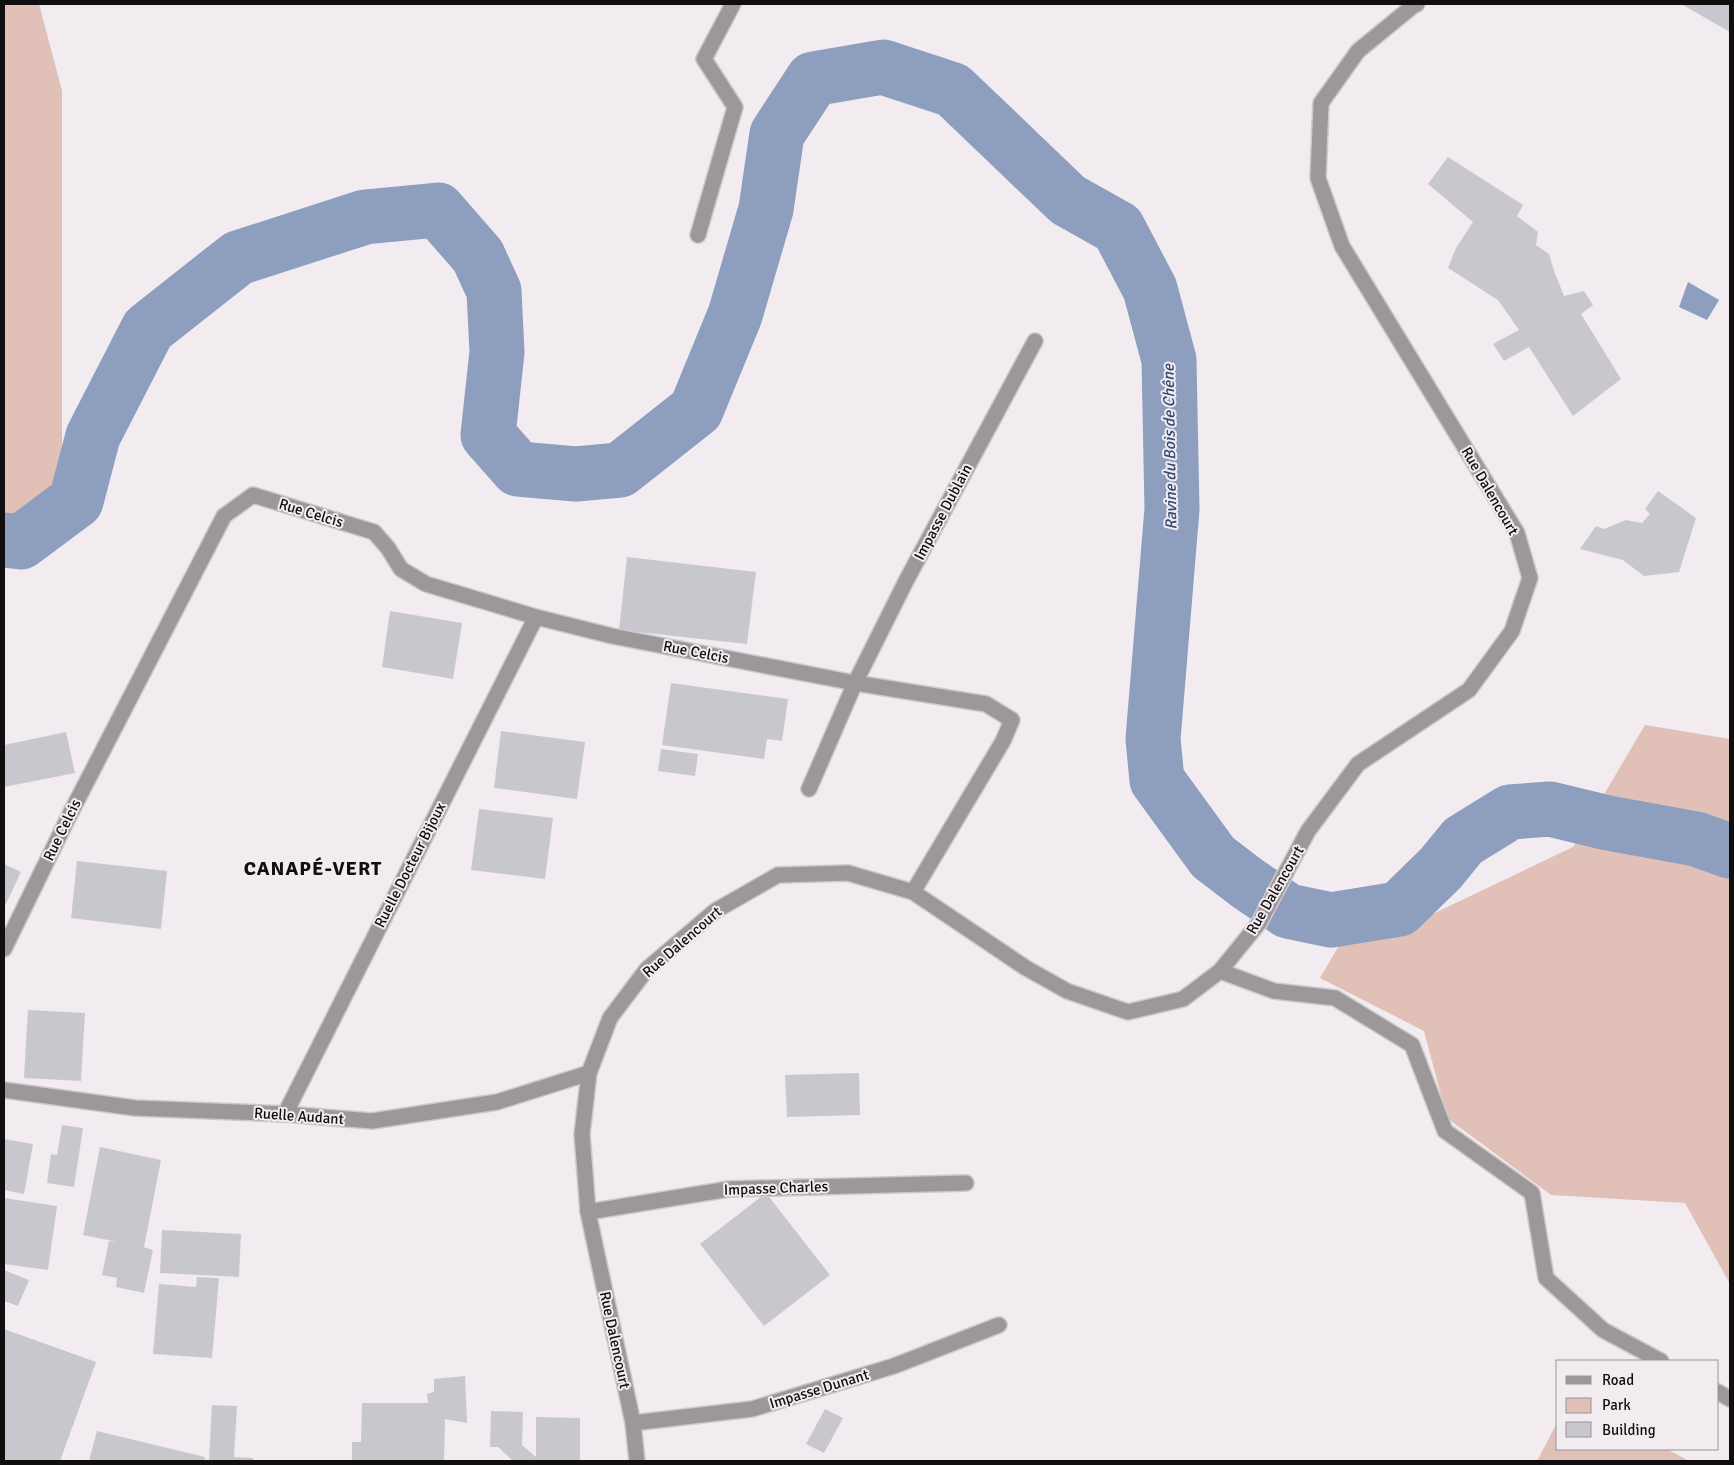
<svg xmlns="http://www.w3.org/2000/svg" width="1734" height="1465" viewBox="0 0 1734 1465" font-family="Signika,sans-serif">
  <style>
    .green { fill: #e0c0b7 }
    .water { fill: #8e9ebe }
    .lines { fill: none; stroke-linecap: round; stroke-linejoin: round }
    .river { stroke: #8e9ebe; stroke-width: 55 }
    .building { fill: #c9c7ce }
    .minor-casing { stroke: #cec8cd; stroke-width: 18 }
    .minor { stroke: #9c9899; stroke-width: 15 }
    .labels { text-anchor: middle; stroke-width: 4; stroke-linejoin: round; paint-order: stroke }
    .street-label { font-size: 15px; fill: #100e0f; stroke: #f2ecf1 }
    .water-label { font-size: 16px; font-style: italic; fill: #334977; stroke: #f2ecf1 }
    .district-label { font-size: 20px; font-weight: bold; letter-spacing: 1px; fill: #100e0f; stroke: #f2ecf1 }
  </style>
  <rect width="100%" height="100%" fill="#f2ecf1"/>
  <!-- green -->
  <g class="green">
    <polygon points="4,4 39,4 62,91 62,517 35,553 4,550"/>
    <polygon points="1645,725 1730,739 1730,1284 1685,1203 1551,1195 1447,1118 1424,1031 1320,978 1344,937 1399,930 1573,847"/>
    <polygon points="1558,1421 1558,1449 1667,1449 1689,1461 1537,1461"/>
  </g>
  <!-- water -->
  <polygon class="water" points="1688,282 1719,300 1707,320 1679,307"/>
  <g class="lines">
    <!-- river -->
    <polyline class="river" points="4,540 21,542 76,501 93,436 148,329 238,258 365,217 438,210 478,256 494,291 497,352 488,435 518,469 576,474 620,470 696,410 735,315 766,209 777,134 813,79 883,67 953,90 1068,200 1118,228 1150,289 1169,360 1172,509 1153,739 1157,780 1213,857 1247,883 1288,911 1331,920 1399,909 1441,868 1463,841 1510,812 1550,809 1608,823 1696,839 1730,851"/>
  </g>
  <!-- building -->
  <g class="building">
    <polygon points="1681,4 1730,4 1730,32"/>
    <polygon points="1448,157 1523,205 1517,216 1538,232 1536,245 1549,254 1553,268 1564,296 1584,291 1593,305 1581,314 1621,379 1573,416 1529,347 1504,361 1493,344 1519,330 1498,300 1448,268 1456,248 1473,222 1428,184"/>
    <polygon points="1658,491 1696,518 1679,572 1644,576 1623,560 1580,549 1596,526 1604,529 1626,520 1642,523 1650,514 1645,509"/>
    <polygon points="627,557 756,572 747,644 619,630"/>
    <polygon points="390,611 462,623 453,679 382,667"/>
    <polygon points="671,683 788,699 782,741 767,739 764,759 662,745"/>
    <polygon points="501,731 585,742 577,799 494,788"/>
    <polygon points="66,732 75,773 4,787 4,745"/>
    <polygon points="661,749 698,754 695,776 658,771"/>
    <polygon points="479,809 553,818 545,879 471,870"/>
    <polygon points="77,861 167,871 161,929 71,918"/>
    <polygon points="4,864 21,872 4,908"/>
    <polygon points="28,1010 85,1013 81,1081 24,1078"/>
    <polygon points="859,1073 860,1115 787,1117 785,1075"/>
    <polygon points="62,1125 83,1128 74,1187 47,1183 51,1154 57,1155"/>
    <polygon points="4,1139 33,1144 24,1194 4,1190"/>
    <polygon points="100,1147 161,1160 144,1247 153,1250 144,1293 116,1287 117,1278 102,1275 109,1241 118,1242 83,1235"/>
    <polygon points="766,1193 830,1275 764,1326 700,1244"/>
    <polygon points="4,1198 57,1206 48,1270 4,1264"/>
    <polygon points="162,1230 241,1234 239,1277 160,1273"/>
    <polygon points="4,1270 29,1280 18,1306 4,1301"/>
    <polygon points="197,1277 219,1278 212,1358 153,1354 159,1284 196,1287"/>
    <polygon points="4,1329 96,1362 60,1461 4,1461"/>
    <polygon points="465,1376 467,1423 445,1419 444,1461 352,1461 352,1442 361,1442 362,1403 428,1403 427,1394 434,1392 434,1379"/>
    <polygon points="212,1405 237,1406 234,1457 253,1458 253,1461 209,1461"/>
    <polygon points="825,1409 843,1418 824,1453 806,1444"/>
    <polygon points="491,1411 523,1412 522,1445 536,1457 536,1417 580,1418 580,1461 513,1461 498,1447 490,1447"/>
    <polygon points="97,1431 205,1457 204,1461 89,1461"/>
  </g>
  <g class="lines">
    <!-- minor casing -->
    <g class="minor-casing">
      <g id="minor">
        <polyline points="698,235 735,107 704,59 733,4"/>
        <polyline points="809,789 855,683 906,581 1035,341"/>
        <polyline points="4,949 69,816 224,516 253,495 374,532 388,548 401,569 426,584 536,617 612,636 855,683 986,704 1012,720 1003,741 913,892"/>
        <polyline points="1220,971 1274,991 1335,998 1412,1045 1445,1131 1532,1193 1546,1278 1603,1330 1661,1361"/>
        <polyline points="4,1090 135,1108 285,1114 372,1121 497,1102 589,1073"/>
        <polyline points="285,1114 536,617"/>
        <polyline points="588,1212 729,1189 966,1183"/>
        <polyline points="1718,1392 1730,1399"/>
        <polyline points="633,1423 752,1409 894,1366 999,1325"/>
        <polyline points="637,1461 633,1423 588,1212 582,1134 589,1073 610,1018 647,969 715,911 778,875 848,873 913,892 1026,968 1067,991 1128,1012 1183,999 1220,971 1259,923 1308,831 1358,764 1469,690 1512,631 1530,578 1517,533 1342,246 1318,178 1321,103 1358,51 1413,6 1417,4"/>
      </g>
    </g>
    <!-- minor -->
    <use href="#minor" class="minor"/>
  </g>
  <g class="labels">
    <!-- street labels -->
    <g class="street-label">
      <text transform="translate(1490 491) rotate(60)" y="5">Rue Dalencourt</text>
      <text transform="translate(943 512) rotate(-62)" y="5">Impasse Dublain</text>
      <text transform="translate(311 513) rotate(17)" y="5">Rue Celcis</text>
      <text transform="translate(696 652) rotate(11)" y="5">Rue Celcis</text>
      <text transform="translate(62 830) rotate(-64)" y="5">Rue Celcis</text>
      <text transform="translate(410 865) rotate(-63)" y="5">Ruelle Docteur Bijoux</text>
      <text transform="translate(1275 890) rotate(-60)" y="5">Rue Dalencourt</text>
      <text transform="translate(682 942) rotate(-41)" y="5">Rue Dalencourt</text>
      <text transform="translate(299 1116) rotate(4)" y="5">Ruelle Audant</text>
      <text transform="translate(776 1188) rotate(-2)" y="5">Impasse Charles</text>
      <text transform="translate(615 1340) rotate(78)" y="5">Rue Dalencourt</text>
      <text transform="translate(819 1389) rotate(-17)" y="5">Impasse Dunant</text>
    </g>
    <!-- water labels -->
    <g class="water-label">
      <text transform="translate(1169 447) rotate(-91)" y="6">Ravine du Bois de Chêne</text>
    </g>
    <!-- district labels -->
    <g class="district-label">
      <text x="313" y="875">CANAPÉ-VERT</text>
    </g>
  </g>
  <!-- border -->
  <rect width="1734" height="1465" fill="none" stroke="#100e0f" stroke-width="10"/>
  <!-- legend -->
  <rect x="1556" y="1360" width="162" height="90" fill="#f2ecf1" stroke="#989397"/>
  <rect x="1566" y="1376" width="25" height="8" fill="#9c9899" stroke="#989397"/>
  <text x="1602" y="1385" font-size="15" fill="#100e0f">Road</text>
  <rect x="1566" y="1398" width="25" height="15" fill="#e0c0b7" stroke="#989397"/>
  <text x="1602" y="1410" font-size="15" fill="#100e0f">Park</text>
  <rect x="1566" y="1422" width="25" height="15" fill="#c9c7ce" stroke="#989397"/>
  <text x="1602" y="1435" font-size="15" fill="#100e0f">Building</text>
</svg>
